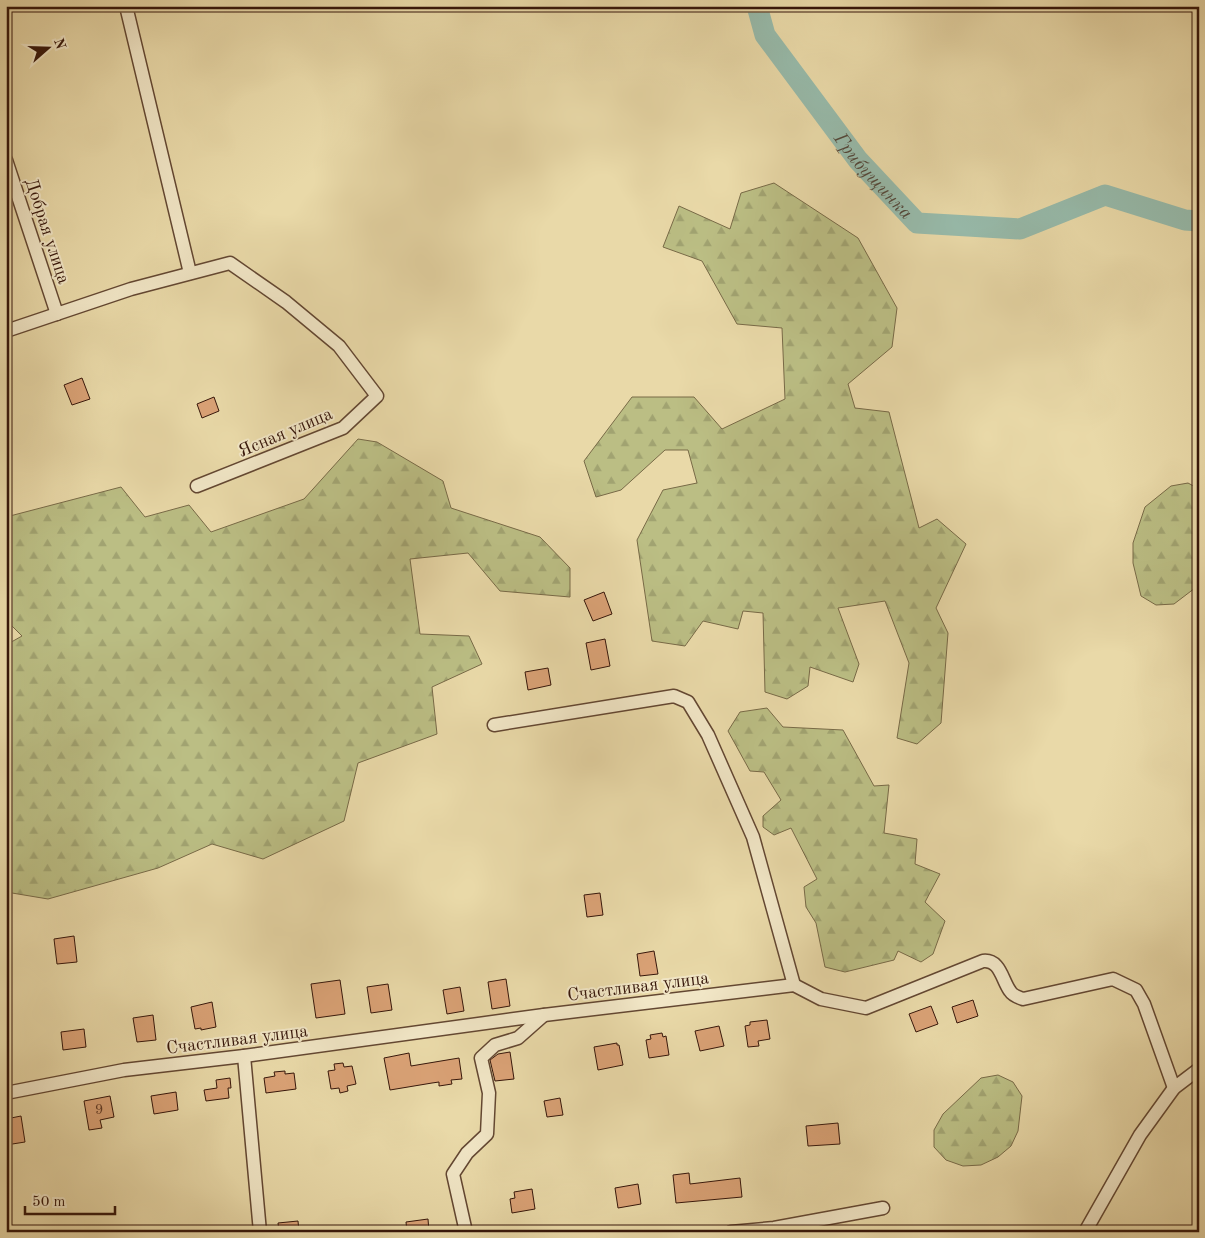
<svg xmlns="http://www.w3.org/2000/svg" width="1205" height="1238" viewBox="0 0 1205 1238" font-family="'Old Standard TT',serif">
  <style>
    .forest { fill: url(#forest-firs); stroke: #786a47 }
    .lines { fill: none; stroke-linecap: round; stroke-linejoin: round }
    .river { stroke: #97baaa; stroke-width: 21 }
    .building { fill: #daa276; stroke: #36160a }
    .minor-casing { stroke: #634732; stroke-width: 15 }
    .minor { stroke: #f1e6c6; stroke-width: 12 }
    .labels { text-anchor: middle; stroke-width: 4; stroke-linejoin: round; paint-order: stroke }
    .number-label { font-size: 15px; fill: #5f3925 }
    .street-label { font-size: 18px; fill: #36160a; stroke: #f1e6c6 }
    .water-label { font-size: 19px; font-style: italic; fill: #53473a; stroke: #f1e6c6 }
  </style>
  <defs>
    <pattern id="forest-firs" width="22" height="20" patternUnits="userSpaceOnUse" patternTransform="scale(1.25)"><rect width="22" height="20" fill="#bbbe84"/><path d="M5 1l3.5 6h-7zM16 11l3.5 6h-7z" fill="#a1a371"/></pattern>
  </defs>
  <rect width="100%" height="100%" fill="#e9d9a8"/>
  <filter id="stains"><feTurbulence type="fractalNoise" baseFrequency=".004" numOctaves="4"/><feColorMatrix values="0 0 0 0 .2 0 0 0 0 .09 0 0 0 0 .02 0 0 0 .5 -.17"/></filter>
  <radialGradient id="worn" r=".72"><stop offset=".6" stop-color="#630" stop-opacity="0"/><stop offset="1" stop-color="#630" stop-opacity=".3"/></radialGradient>
  <!-- forest -->
  <g class="forest">
    <polygon points="774,183 858,238 897,308 892,347 848,384 855,408 889,412 919,528 937,519 966,544 936,608 948,633 941,723 917,744 897,738 909,663 885,601 838,608 859,664 853,682 810,667 808,686 787,699 765,692 763,613 743,611 738,629 703,621 685,646 652,641 637,540 663,490 697,483 688,450 665,450 621,490 596,497 584,461 632,397 694,397 722,429 785,399 782,328 737,324 702,261 663,247 679,206 730,229 741,193"/>
    <polygon points="358,439 377,442 443,481 451,508 540,537 570,568 570,597 500,591 468,553 410,559 420,634 469,636 482,664 432,687 437,734 358,763 344,821 263,859 212,844 158,868 48,899 6,892 6,645 22,636 6,620 6,517 121,487 145,517 189,505 211,532 304,499"/>
    <polygon points="1188,483 1199,489 1199,585 1174,604 1156,605 1141,596 1133,563 1133,543 1145,507 1171,486"/>
    <polygon points="767,708 783,727 843,730 874,786 889,785 884,833 917,839 915,864 940,874 925,902 945,921 933,954 921,962 898,951 894,960 845,972 825,967 816,923 806,907 804,887 817,879 791,828 774,835 763,827 763,816 781,800 764,772 750,771 728,731 740,712"/>
    <polygon points="998,1075 1013,1082 1022,1096 1018,1131 1011,1146 998,1157 981,1165 963,1166 946,1160 934,1147 934,1130 943,1114 981,1078"/>
  </g>
  <g class="lines">
    <!-- river -->
    <path class="river" id="s1" d="M757 6 765 35 858 160 917 223 1020 229 1105 195 1185 220 1199 221"/>
  </g>
  <!-- building -->
  <g class="building">
    <polygon points="82,378 90,399 72,405 64,385"/>
    <polygon points="214,397 219,411 202,418 197,404"/>
    <polygon points="604,592 612,614 593,621 584,600"/>
    <polygon points="605,639 610,666 591,670 586,643"/>
    <polygon points="548,668 551,685 528,690 525,672"/>
    <polygon points="600,893 603,915 587,917 584,895"/>
    <polygon points="74,936 77,962 57,964 54,939"/>
    <polygon points="654,951 658,974 640,976 637,954"/>
    <polygon points="506,979 510,1006 492,1009 488,982"/>
    <polygon points="340,980 345,1014 316,1018 311,984"/>
    <polygon points="388,984 392,1010 371,1013 367,987"/>
    <polygon points="460,987 464,1011 447,1014 443,990"/>
    <polygon points="973,1000 978,1016 957,1023 952,1007"/>
    <polygon points="212,1002 216,1027 201,1030 201,1028 195,1029 191,1007"/>
    <polygon points="931,1006 938,1024 916,1032 909,1014"/>
    <polygon points="153,1015 156,1040 137,1042 133,1018"/>
    <polygon points="767,1020 770,1039 758,1041 759,1046 748,1047 745,1026 750,1025 750,1022"/>
    <polygon points="719,1026 724,1046 700,1051 695,1031"/>
    <polygon points="84,1029 86,1047 63,1050 61,1032"/>
    <polygon points="662,1033 663,1037 666,1036 669,1055 649,1058 646,1040 651,1039 650,1035"/>
    <polygon points="617,1043 617,1045 619,1045 623,1065 598,1070 594,1047"/>
    <polygon points="510,1052 514,1079 495,1081 490,1060 498,1054"/>
    <polygon points="409,1053 411,1066 459,1058 462,1079 451,1080 452,1084 439,1086 439,1082 432,1083 390,1090 384,1058"/>
    <polygon points="343,1063 344,1067 352,1066 356,1084 347,1086 348,1091 340,1093 339,1088 331,1089 328,1071 335,1070 334,1064"/>
    <polygon points="285,1071 285,1074 294,1073 296,1089 266,1093 264,1078 275,1076 274,1072"/>
    <polygon points="230,1078 231,1088 228,1088 229,1098 206,1101 204,1090 217,1088 216,1080"/>
    <polygon points="176,1092 178,1110 154,1114 151,1096"/>
    <polygon points="110,1096 114,1117 100,1120 102,1128 89,1130 84,1101"/>
    <polygon points="560,1098 563,1115 547,1117 544,1101"/>
    <polygon points="21,1116 25,1142 6,1145 6,1119"/>
    <polygon points="838,1123 840,1144 808,1146 806,1126"/>
    <polygon points="689,1173 690,1184 740,1178 742,1197 676,1203 673,1175"/>
    <polygon points="638,1184 641,1204 618,1208 615,1188"/>
    <polygon points="532,1189 535,1209 512,1213 510,1199 515,1198 514,1192"/>
    <polygon points="428,1219 429,1232 407,1232 406,1222"/>
    <polygon points="298,1221 299,1232 279,1232 278,1223"/>
  </g>
  <g class="lines">
    <!-- minor casing -->
    <g class="minor-casing">
      <g id="minor">
        <polyline points="126,6 190,273"/>
        <polyline points="6,160 57,314"/>
        <polyline points="6,331 131,289 230,263 286,302 339,346 377,396 343,428 197,486"/>
        <polyline points="494,725 674,696 688,702 708,735 753,837 794,985"/>
        <polyline points="244,1056 260,1232"/>
        <path d="M6 1093 124 1070 244 1056 544 1015 794 985 821 999 866 1008 983 961C1000 959 1002 980 1010 991 1013 996 1018 997 1023 999L1113 979 1136 990 1144 1004 1174 1088"/>
        <polyline points="466,1232 453,1174 467,1153 487,1134 489,1093 481,1058 495,1045 518,1038 544,1015"/>
        <polyline points="731,1232 774,1228 883,1208"/>
        <polyline points="1085,1232 1140,1135 1174,1088 1199,1069"/>
      </g>
    </g>
    <!-- minor -->
    <use href="#minor" class="minor"/>
  </g>
  <g class="labels">
    <!-- number labels -->
    <g class="number-label">
      <text x="99" y="1114">9</text>
    </g>
    <!-- street labels -->
    <g class="street-label">
      <text transform="translate(48 231) rotate(72)" y="6">Добрая улица</text>
      <text transform="translate(285 432) rotate(-23)" y="6">Ясная улица</text>
      <text transform="translate(638 986) rotate(-7)" y="6">Счастливая улица</text>
      <text transform="translate(237 1039) rotate(-7)" y="6">Счастливая улица</text>
    </g>
    <!-- water labels -->
    <g class="water-label">
      <text dy="7" stroke="none"><textPath href="#s1" startOffset="208">Грибущинка</textPath></text>
    </g>
  </g>
  <!-- margin -->
  <rect width="1205" height="1238" fill="none" stroke="#e9d9a8" stroke-width="25"/>
  <rect x="8" y="8" width="1190" height="1223" fill="none" stroke="#36160a" stroke-width="2.5"/>
  <rect x="12" y="12" width="1180" height="1213" fill="none" stroke="#36160a"/>
  <!-- north arrow -->
  <g transform="translate(48 48) rotate(70)" stroke="#f1e6c6" stroke-width="4" paint-order="stroke">
  <path d="M0-4L9 19L0 12L-9 19Z" fill="#36160a"/>
  <text y="-8" font-size="14" font-weight="bold" text-anchor="middle" fill="#36160a">N</text>
  </g>
  <!-- scale -->
  <path d="M25 1206v8h90v-8" fill="none" stroke="#36160a" stroke-width="2.5"/>
  <text x="32" y="1206" font-size="15" fill="#36160a" stroke="#f1e6c6" stroke-width="4" paint-order="stroke">50 m</text>
  <rect width="100%" height="100%" filter="url(#stains)"/>
  <rect width="100%" height="100%" fill="url(#worn)"/>
</svg>
